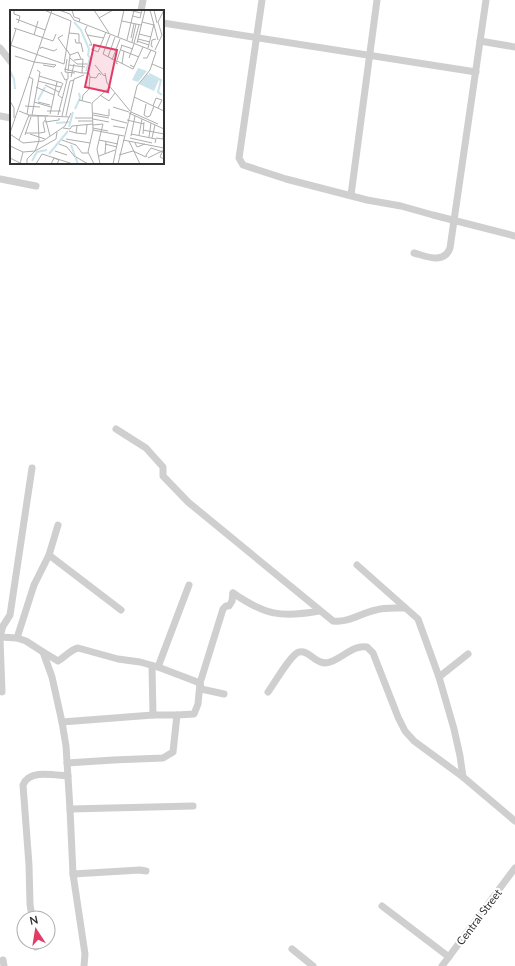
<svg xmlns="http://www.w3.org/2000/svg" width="515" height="966" viewBox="0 0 515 966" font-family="Lato,sans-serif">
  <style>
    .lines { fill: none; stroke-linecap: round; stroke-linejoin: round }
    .street { stroke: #cfcfcf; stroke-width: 7 }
    .labels { text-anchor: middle; stroke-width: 4; stroke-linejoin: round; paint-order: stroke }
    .street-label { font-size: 11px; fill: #323232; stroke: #fff }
    .inset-river { fill: none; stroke: #cbe4eb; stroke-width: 2 }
    .inset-road { fill: none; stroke: #adadad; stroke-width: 1 }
    .view { fill: #e13c66; fill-opacity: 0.15; stroke: #e13c66; stroke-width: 2 }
    .inset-edge { fill: none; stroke: #323232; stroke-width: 2 }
  </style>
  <rect width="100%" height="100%" fill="#fff"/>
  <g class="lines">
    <!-- street -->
    <g class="street">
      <polyline points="262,0 239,158 243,165 286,179 367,200 401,206 433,215 515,236"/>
      <polyline points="141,11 143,0"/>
      <polyline points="163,23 476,72"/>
      <polyline points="480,41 515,47"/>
      <polyline points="0,48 11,62"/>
      <polyline points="0,116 11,118"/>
      <polyline points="0,179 36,186"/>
      <polyline points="351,195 377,0"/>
      <path d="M414 253C426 256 444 265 450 248L486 0"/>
      <path d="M116 429 146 448 163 467V476L188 502 333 621C349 623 361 613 376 610 385 607 396 608 405 608"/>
      <polyline points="49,555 58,525"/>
      <polyline points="357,565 418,619 439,677 454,729 460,756 463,777 515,821"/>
      <path d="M233 593C265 615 281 618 319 611"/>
      <polyline points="0,636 3,626 10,615 32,468"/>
      <polyline points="0,637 17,638 26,641 43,652 52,677 62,722 66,746 70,809 73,874 85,954 84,966"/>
      <polyline points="17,638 34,585 49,555 121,610"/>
      <polyline points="0,639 2,692"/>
      <path d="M43 652 58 661C65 657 70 650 78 648L118 659 140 662 158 667 200 683 201 689 224 694"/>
      <polyline points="152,666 153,715"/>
      <polyline points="158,667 189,585"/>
      <polyline points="439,677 468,654"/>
      <path d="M268 692C274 684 291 654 299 652 309 649 317 667 330 662 343 658 352 645 367 647L373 653 398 717 405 731 414 741 463 777"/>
      <polyline points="62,722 153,715 177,715 194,714 198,704 200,683 223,609 226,606 229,606 232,601 233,593"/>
      <polyline points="67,763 113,760 163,758 173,752 177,715"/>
      <polyline points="70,809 193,806"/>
      <polyline points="73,874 140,870 146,871"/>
      <polyline points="382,906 449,957"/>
      <path d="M32 918 30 904 29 865 23 785C29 769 54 775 68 776"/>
      <polyline points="35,942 36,947"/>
      <polyline points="292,949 313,966"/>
      <polyline points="3,960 4,966"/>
      <polyline points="442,966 515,868"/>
    </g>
  </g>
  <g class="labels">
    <!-- street labels -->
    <g class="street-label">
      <text transform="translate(479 917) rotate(-53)" y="4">Central Street</text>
    </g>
  </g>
  <!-- overview -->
  <g transform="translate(10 10)">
    <rect width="154" height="154" fill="#fff"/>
    <path d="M128 58 137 61 128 72 122 70ZM137 64 149 70 144 81 129 74Z" fill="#cbe4eb"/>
    <path class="inset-river" d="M64 12 71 20 79 39 78 45 80 48 76 61M0 61 4 69 5 79M139 64 151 70 148 82 152 85M28 90 35 77M65 99 70 88 69 83M46 113 60 112M59 117 63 102M61 135 68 154M39 144 58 121M22 151 27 142 37 140"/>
    <path class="inset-road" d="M4 0V4L10 6 8 13M34 0 61 11M49 0 60 4 64 10 146 42 140 60 127 76 108 154M62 0 64 7 70 9 69 12M84 0 99 23M119 0 131 3M140 0 148 30M144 0 147 13M123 6 130 8 132 0M89 8 103 0M6 9 35 20M112 11 131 15M132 12 144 15M77 16 75 20 82 35H79M4 18 43 31 46 24M59 23 69 24V33M129 24 141 27M24 25 28 11M53 25 48 28 57 41M77 25 94 28M100 25 93 44 106 51M108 27 114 0M121 28 124 14M65 29 66 33H71L73 42M128 29 140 32M117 30 124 0M127 31 139 35M122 32 126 14M124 33 129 15M127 33 135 0M0 35 54 54 61 11M111 35 123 39M143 37 141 36 142 30 146 29M0 38 6 19M138 38 144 14M30 39 31 37 44 41 47 39M81 39 88 42 96 22M57 40 60 45 58 61M111 40 129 47M145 40 152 25 148 12 154 0M60 45 68 42 71 49M5 46 24 52M98 47 105 27M60 48 67 54H77M119 48 124 34M133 48H137L141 40M57 49 55 62 65 63M102 50 110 29M107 51 123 59 124 57M24 52 46 55 44 57 33 55M108 54 106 53 112 35M112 54 114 41M142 54 154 59M59 55 75 57M85 55 93 65 96 66M120 55 124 57 133 37M54 59 72 63 73 49 64 50M51 62 55 70 58 69V62M72 63H79L80 66 79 79 73 85 72 91M95 63 97 73 120 101M29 66 52 73M61 67 64 54M80 67 86 68 89 63 91 65M28 71 51 77M35 75 49 82M26 77 44 85M90 85 99 91 105 83M124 87 154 101M52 88 48 85 53 73M69 90 81 93M0 91 4 98V108M24 92 41 97M28 92 40 95M136 94 134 105 137 107 140 106 144 96M15 96 30 97M143 96 146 88 152 90 148 98M103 97 119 102M9 101 19 105 59 107M37 101H51M121 102 148 114M83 103 99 106V99M119 103 154 119M17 104 23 69 19 67M40 104 47 72M22 105 30 62 27 60M28 105 29 131M48 105 57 70M83 105 99 108M18 106H38M52 106 60 71 64 70M56 106 64 69 74 65M35 107 40 126M65 108H83M83 109 99 112M101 109 117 113M117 110 134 114M68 111H83M35 112 49 110V108M83 115 93 114 91 122M103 116 115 118M53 118 60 119 62 116 83 114M83 118 98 121M83 120 114 126M133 120 154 124M59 121 66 123 67 116M0 123 42 0M15 123H30M30 123 35 122 33 113 35 110M66 123 76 124 77 115M0 124 13 133 33 131 55 116 61 103M20 124 35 129M121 124 146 129 145 133M133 124 134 112M15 125 21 107M129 125 132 109M121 126 125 106M139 127 141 113M120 128 142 133M142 128 145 115M146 128 153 129 154 121M56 129 80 133M9 130 19 105M52 130 66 135 72 143H78M89 130 108 134M113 130 154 138M119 131 130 154M125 133 127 137 135 134M49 134 57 137 65 147M95 134 107 137M0 136 13 142 25 141 29 131M153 140 150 147 154 149M25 141 46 129 47 122M45 141 57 145M123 141 136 147M95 144 96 131M109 145 123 141M89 146 105 140M66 147 78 154M137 147 136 145 141 138 153 142M0 148 12 154M138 148 152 141M10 154 13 142M17 154V149L25 141M26 154 32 144 63 154M41 154 44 148 49 150 47 154M84 154 78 142 83 120 82 93 100 77M90 154 87 139 91 122M103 154 109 125"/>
    <path class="view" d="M84 35 107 40 98 82 75 77Z"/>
    <rect width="154" height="154" class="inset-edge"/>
  </g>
  <!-- north arrow -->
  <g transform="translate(36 930) rotate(348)"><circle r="19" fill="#ffffff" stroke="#adadad"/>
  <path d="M0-3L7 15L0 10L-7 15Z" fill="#e13c66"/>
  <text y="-6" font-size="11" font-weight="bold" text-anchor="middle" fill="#323232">N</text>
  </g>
</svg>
